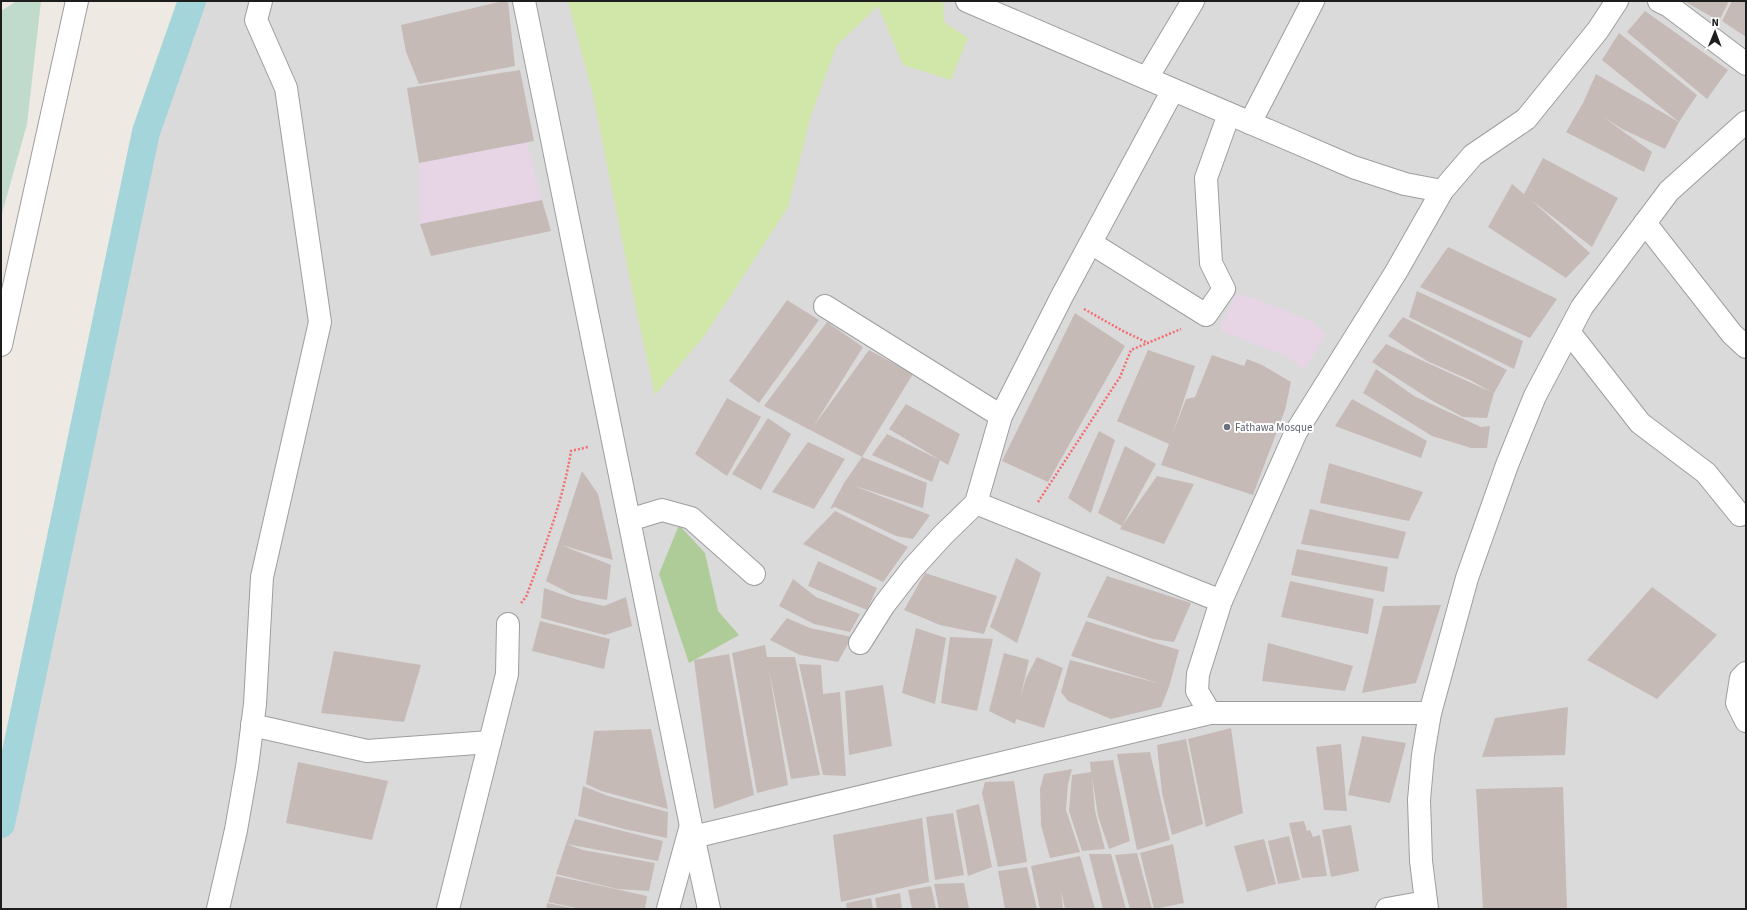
<svg xmlns="http://www.w3.org/2000/svg" width="1747" height="910" viewBox="0 0 1747 910" font-family="'Source Sans 3',sans-serif">
  <style>
    .residential { fill: #dbdada }
    .industrial { fill: #e7d5e6 }
    .grass { fill: #d0e7a9 }
    .forest { fill: #aecc98 }
    .wetland { fill: #c0dbcb }
    .lines { fill: none; stroke-linecap: round; stroke-linejoin: round }
    .canal { stroke: #a4d5da; stroke-width: 28 }
    .building { fill: #c5bab6 }
    .minor-casing { stroke: #9e9e9e; stroke-width: 24 }
    .path { stroke: #f56c70; stroke-width: 2.5; stroke-dasharray: 2 2; stroke-linecap: butt }
    .minor { stroke: #fff; stroke-width: 22 }
    .worship-dot { fill: #6b7280; stroke: #fff; stroke-width: 1.5 }
    .labels { text-anchor: middle; stroke-width: 4; stroke-linejoin: round; paint-order: stroke }
    .worship-label { font-size: 11px; fill: #5b616d; stroke: #fff; text-anchor: start }
  </style>
  <rect width="100%" height="100%" fill="#eee9e3"/>
  <!-- residential -->
  <polygon class="residential" points="192,1 1746,1 1746,909 1,909 1,824 146,132"/>
  <!-- industrial -->
  <g class="industrial">
    <polygon points="527,142 542,200 420,224 419,163"/>
    <polygon points="1236,294 1257,299 1312,322 1326,334 1304,370 1288,357 1221,331 1221,325"/>
  </g>
  <!-- grass -->
  <polygon class="grass" points="575,1 943,1 944,22 968,38 951,80 903,65 878,6 837,45 811,115 788,207 705,335 655,395 636,309 593,95 568,2"/>
  <!-- forest -->
  <polygon class="forest" points="679,525 705,553 718,611 739,635 689,663 659,574"/>
  <!-- wetland -->
  <polygon class="wetland" points="17,1 41,1 27,124 1,217 1,11"/>
  <g class="lines">
    <!-- canal -->
    <polyline class="canal" points="1,824 146,132 192,1"/>
  </g>
  <!-- building -->
  <g class="building">
    <polygon points="503,1 508,1 515,66 419,84 406,52 401,25"/>
    <polygon points="1684,1 1729,1 1719,21"/>
    <polygon points="1732,1 1746,1 1746,37 1722,21"/>
    <polygon points="1645,11 1728,70 1707,99 1627,32"/>
    <polygon points="1619,33 1697,95 1679,122 1602,60"/>
    <polygon points="520,70 534,141 419,163 407,88"/>
    <polygon points="1596,74 1679,122 1665,149 1622,129 1603,117 1652,152 1644,172 1566,132 1583,103"/>
    <polygon points="1543,158 1618,198 1592,247 1531,200 1590,253 1566,278 1488,227 1512,184 1524,194"/>
    <polygon points="542,200 551,231 431,256 420,224"/>
    <polygon points="1448,247 1557,299 1530,338 1420,287"/>
    <polygon points="1417,291 1523,341 1514,369 1409,317"/>
    <polygon points="787,300 819,320 759,403 729,381"/>
    <polygon points="1075,313 1125,346 1048,482 1002,461"/>
    <polygon points="1403,317 1507,370 1494,393 1487,418 1463,417 1431,400 1372,362 1386,344 1491,392 1472,381 1427,361 1388,336"/>
    <polygon points="827,322 863,347 813,427 869,350 913,374 862,457 764,406"/>
    <polygon points="1148,350 1195,366 1173,433 1186,399 1195,397 1212,355 1244,366 1247,359 1262,365 1291,382 1285,410 1253,495 1161,465 1169,444 1117,421"/>
    <polygon points="1376,369 1414,396 1481,427 1490,426 1487,448 1471,448 1432,436 1363,393"/>
    <polygon points="727,398 761,417 727,476 695,454"/>
    <polygon points="1352,399 1427,441 1421,458 1335,426"/>
    <polygon points="906,404 960,434 948,465 940,460 932,482 872,455 887,434 940,460 889,429"/>
    <polygon points="768,418 791,434 761,490 732,474"/>
    <polygon points="1099,431 1115,440 1091,513 1068,498"/>
    <polygon points="808,442 845,459 814,509 772,492"/>
    <polygon points="1125,446 1156,464 1122,526 1098,513"/>
    <polygon points="862,457 927,483 923,508 852,485 930,515 913,539 896,536 835,507 830,509 844,483"/>
    <polygon points="1329,463 1423,492 1409,521 1320,503"/>
    <polygon points="582,471 598,494 613,560 561,545 611,565 607,600 571,594 546,581"/>
    <polygon points="1157,476 1194,484 1164,544 1120,529"/>
    <polygon points="1310,509 1406,532 1398,559 1301,544"/>
    <polygon points="835,511 908,547 883,582 803,544"/>
    <polygon points="1297,549 1388,567 1384,592 1291,575"/>
    <polygon points="1016,558 1041,573 1017,643 990,627"/>
    <polygon points="818,561 877,588 867,610 808,586"/>
    <polygon points="925,573 997,596 984,634 940,625 904,610"/>
    <polygon points="1107,576 1191,603 1174,642 1153,639 1087,617"/>
    <polygon points="793,579 816,597 860,614 850,632 814,624 779,606"/>
    <polygon points="1290,581 1374,599 1368,634 1281,617"/>
    <polygon points="1652,587 1717,635 1657,699 1587,660"/>
    <polygon points="544,588 578,600 604,606 626,597 632,626 605,635 541,618"/>
    <polygon points="1441,605 1416,683 1362,693 1383,606"/>
    <polygon points="787,618 810,628 852,637 838,662 800,655 770,640"/>
    <polygon points="540,621 610,639 604,669 532,651"/>
    <polygon points="1086,621 1179,650 1169,687 1161,707 1111,719 1068,701 1061,692 1070,660 1161,684 1071,656"/>
    <polygon points="916,628 946,638 935,704 902,693"/>
    <polygon points="950,637 993,639 977,711 941,703"/>
    <polygon points="1268,643 1353,666 1345,691 1262,681"/>
    <polygon points="765,645 767,657 795,657 820,775 791,779 769,670 788,785 757,793 732,653"/>
    <polygon points="334,651 421,665 404,722 321,713"/>
    <polygon points="1004,653 1029,660 1020,699 1026,678 1037,657 1063,668 1044,728 1016,719 1015,724 989,711"/>
    <polygon points="729,654 754,795 714,809 694,660"/>
    <polygon points="799,664 821,665 823,694 840,692 846,776 823,775"/>
    <polygon points="883,685 892,746 849,755 845,691"/>
    <polygon points="1568,707 1565,755 1482,757 1495,718"/>
    <polygon points="1231,728 1243,813 1206,827 1188,739"/>
    <polygon points="651,729 668,809 601,791 586,784 594,731"/>
    <polygon points="1362,736 1406,743 1390,803 1348,795"/>
    <polygon points="1186,739 1203,824 1172,835 1162,793 1157,745"/>
    <polygon points="1341,744 1347,811 1324,810 1316,747"/>
    <polygon points="1150,752 1170,840 1137,850 1117,754"/>
    <polygon points="1113,760 1130,841 1109,849 1098,816 1092,777 1095,811 1105,849 1082,851 1069,811 1072,775 1091,772 1090,762"/>
    <polygon points="298,762 388,781 372,840 286,823"/>
    <polygon points="1072,769 1068,784 1066,810 1080,852 1050,858 1041,825 1040,789 1044,774"/>
    <polygon points="1014,781 1027,862 998,867 982,793 985,782"/>
    <polygon points="583,786 608,796 668,812 667,838 624,829 578,816"/>
    <polygon points="1563,787 1567,909 1483,909 1476,789"/>
    <polygon points="979,804 992,867 968,876 956,810"/>
    <polygon points="953,813 964,875 935,880 926,817"/>
    <polygon points="922,818 929,882 841,902 833,835"/>
    <polygon points="575,819 663,841 658,861 566,844 583,850 655,863 649,891 617,889 556,874 566,844"/>
    <polygon points="1304,821 1307,831 1310,830 1313,837 1320,835 1327,876 1302,878 1289,823"/>
    <polygon points="1351,825 1359,871 1331,877 1322,830"/>
    <polygon points="1289,836 1300,880 1278,884 1268,841"/>
    <polygon points="1264,839 1276,884 1247,892 1234,846"/>
    <polygon points="1173,844 1184,903 1154,909 1140,853"/>
    <polygon points="1137,853 1152,909 1130,909 1115,855"/>
    <polygon points="1089,854 1111,854 1126,909 1103,909"/>
    <polygon points="1080,856 1095,909 1065,909 1061,891 1063,909 1040,909 1031,866"/>
    <polygon points="1027,867 1037,909 1005,909 998,871"/>
    <polygon points="556,876 647,896 645,909 581,909 548,902"/>
    <polygon points="964,883 969,909 939,909 934,884"/>
    <polygon points="931,886 936,909 912,909 908,890"/>
    <polygon points="900,893 902,909 877,909 875,898"/>
    <polygon points="871,898 873,909 847,909 846,903"/>
    <polygon points="547,903 572,908 572,909 546,909"/>
  </g>
  <g class="lines">
    <!-- minor casing -->
    <g class="minor-casing">
      <g id="minor">
        <polyline points="524,1 691,826 709,909"/>
        <polyline points="967,1 1353,167 1405,184 1442,191"/>
        <polyline points="1659,1 1669,6 1746,64"/>
        <polyline points="1147,78 1193,1"/>
        <polyline points="1250,123 1313,1"/>
        <polyline points="1645,223 1732,334 1746,347"/>
        <polyline points="1091,243 1206,315 1224,289 1211,263 1206,178 1229,114"/>
        <polyline points="825,306 1001,416"/>
        <polyline points="1569,332 1640,423 1706,473 1740,515"/>
        <polyline points="1,345 77,1"/>
        <polyline points="976,503 1221,601"/>
        <polyline points="629,520 662,510 691,518 754,574"/>
        <polyline points="860,643 884,605 912,569 943,535 976,503 1001,416 1062,296 1173,90"/>
        <polyline points="1746,673 1741,678 1737,703 1746,721"/>
        <polyline points="1210,713 1197,691 1198,674 1221,601 1296,432 1396,272 1442,191 1473,155 1526,119 1598,30 1617,1"/>
        <polyline points="252,725 367,751 490,742"/>
        <polyline points="693,837 1210,713 1430,713"/>
        <polyline points="218,909 236,830 247,767 255,704 262,577 320,322 286,88 256,20 261,1"/>
        <polyline points="448,909 507,674 508,624"/>
        <polyline points="668,909 690,829"/>
        <polyline points="1387,909 1426,902"/>
        <polyline points="1427,909 1421,861 1419,800 1423,755 1430,713 1467,578 1507,465 1535,396 1582,307 1669,191 1746,122"/>
      </g>
    </g>
    <!-- path -->
    <g class="path">
      <polyline points="1084,309 1123,331 1148,343"/>
      <polyline points="1038,502 1120,377 1131,350 1181,329"/>
      <path d="M521 603 526 597C544 549 563 501 571 451L588 447"/>
    </g>
    <!-- minor -->
    <use href="#minor" class="minor"/>
  </g>
  <!-- markers -->
  <circle class="worship-dot" cx="1227" cy="427" r="4"/>
  <g class="labels">
    <!-- worship labels -->
    <g class="worship-label">
      <text x="1235" y="431">Fathawa Mosque</text>
    </g>
  </g>
  <!-- border -->
  <rect width="1747" height="910" fill="none" stroke="#1d1d1d" stroke-width="4"/>
  <!-- north arrow -->
  <g transform="translate(1715 32) rotate(1)" stroke="#ffffff" stroke-width="3" paint-order="stroke">
  <path d="M0-3L7 15L0 10L-7 15Z" fill="#1d1d1d"/>
  <text y="-6" font-size="11" font-weight="bold" text-anchor="middle" fill="#1d1d1d">N</text>
  </g>
</svg>
